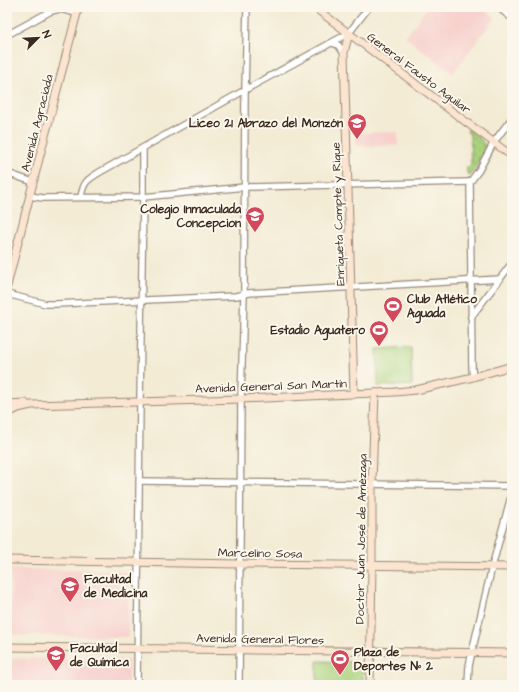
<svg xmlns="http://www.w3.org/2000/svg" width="519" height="692" viewBox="0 0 519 692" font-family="'Architects Daughter',sans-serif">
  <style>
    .built { fill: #f7d0cc }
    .park { fill: url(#park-dots); stroke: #727e4e }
    .garden { fill: #aad37e; stroke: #727e4e }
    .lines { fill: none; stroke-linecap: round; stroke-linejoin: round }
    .street-casing { stroke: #978a79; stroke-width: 8 }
    .secondary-casing { stroke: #978a79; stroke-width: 9 }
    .street { stroke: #fff; stroke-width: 5.5 }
    .secondary { stroke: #fce5d0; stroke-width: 7 }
    .labels { text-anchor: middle; stroke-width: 4; stroke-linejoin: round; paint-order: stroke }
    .street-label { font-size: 12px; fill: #3b2a1e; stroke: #fbf7ec }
    .poi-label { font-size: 12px; font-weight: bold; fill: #3b2a1e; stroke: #fbf7ec; text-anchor: start }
  </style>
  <defs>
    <pattern id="park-dots" width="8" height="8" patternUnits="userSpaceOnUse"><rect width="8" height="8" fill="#aad37e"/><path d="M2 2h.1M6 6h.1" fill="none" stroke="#93b56c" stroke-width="1.8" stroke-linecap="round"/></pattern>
  </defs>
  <rect width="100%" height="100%" fill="#fbf7ec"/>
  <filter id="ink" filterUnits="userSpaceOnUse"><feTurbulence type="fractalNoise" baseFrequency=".025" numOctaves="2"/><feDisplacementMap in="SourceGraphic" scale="8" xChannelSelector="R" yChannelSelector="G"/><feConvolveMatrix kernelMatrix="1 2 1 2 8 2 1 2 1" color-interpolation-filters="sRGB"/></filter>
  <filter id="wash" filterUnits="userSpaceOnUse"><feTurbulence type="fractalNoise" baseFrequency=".012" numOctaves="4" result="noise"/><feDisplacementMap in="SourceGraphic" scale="16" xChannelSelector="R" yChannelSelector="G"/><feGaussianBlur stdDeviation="0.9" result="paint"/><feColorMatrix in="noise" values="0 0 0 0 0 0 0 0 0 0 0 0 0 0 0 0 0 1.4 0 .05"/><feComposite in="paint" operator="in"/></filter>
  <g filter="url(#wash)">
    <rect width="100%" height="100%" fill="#f3ebd4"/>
    <!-- built -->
    <g class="built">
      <polygon points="428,7 481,7 495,17 453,73 405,37"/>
      <polygon points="398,132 398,145 356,146 355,133"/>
      <polygon points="11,569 129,571 128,637 10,635"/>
      <polygon points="11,658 128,660 128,685 11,685"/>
    </g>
    <!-- park -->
    <path class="park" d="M468 129C475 134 484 139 485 149L472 173 470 175 467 173V168L471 164 470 134 467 132Z"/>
    <!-- garden -->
    <g class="garden">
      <polygon points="411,347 412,385 378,386 377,349"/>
      <polygon points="317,661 358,662 363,667 363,685 317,685"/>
    </g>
  </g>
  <g filter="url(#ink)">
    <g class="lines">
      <!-- street casing -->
      <g class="street-casing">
        <g id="street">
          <polyline points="498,7 512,18"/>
          <polyline points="7,35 51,11 60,9 77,13"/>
          <polyline points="332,43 338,45 344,53"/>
          <polyline points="7,173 33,182"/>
          <polyline points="30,196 43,198 143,197 245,187 470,182"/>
          <path d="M81 197C83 182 88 179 100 172L245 90 349 33 369 7"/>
          <polyline points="7,294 46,304 56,304 236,296 249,293 500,279"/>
          <polyline points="471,317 512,263"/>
          <polyline points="473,377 472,369 470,182 479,170 494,142 512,118"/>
          <polyline points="140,481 512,486"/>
          <polyline points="137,685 140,402 143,197 143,148"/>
          <polyline points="239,685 241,399 244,294 245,90 247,7"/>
          <polyline points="468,685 469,666 472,652 492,567 512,493"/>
        </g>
      </g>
      <!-- secondary casing -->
      <g class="secondary-casing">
        <g id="secondary">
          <polyline points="314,7 466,122 512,156"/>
          <polyline points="349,33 344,53 354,394"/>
          <polyline points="7,286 38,163 77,13 76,7"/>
          <polyline points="7,404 25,403"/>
          <polyline points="7,414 18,408 31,405 241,399 395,392 416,390 473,377 512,366"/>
          <polyline points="7,560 240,564 512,567"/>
          <polyline points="7,647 512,653"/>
          <polyline points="370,685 372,565 372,484 375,393"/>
        </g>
      </g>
      <!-- street -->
      <use href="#street" class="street"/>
      <!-- secondary -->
      <use href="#secondary" class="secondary"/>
    </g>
  </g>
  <!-- icons -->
  <defs>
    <g id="school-pin" transform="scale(1)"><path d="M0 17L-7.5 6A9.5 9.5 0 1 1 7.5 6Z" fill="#d1495b" stroke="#fbf7ec"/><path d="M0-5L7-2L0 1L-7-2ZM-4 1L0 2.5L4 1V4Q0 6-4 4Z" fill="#fff"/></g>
    <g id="stadium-pin" transform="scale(1)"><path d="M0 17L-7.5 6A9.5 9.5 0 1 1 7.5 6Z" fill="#d1495b" stroke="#fbf7ec"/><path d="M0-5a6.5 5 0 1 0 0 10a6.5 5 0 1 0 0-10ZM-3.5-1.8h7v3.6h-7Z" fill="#fff"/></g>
    <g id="university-pin" transform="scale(1)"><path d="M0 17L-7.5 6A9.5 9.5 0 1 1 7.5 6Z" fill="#d1495b" stroke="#fbf7ec"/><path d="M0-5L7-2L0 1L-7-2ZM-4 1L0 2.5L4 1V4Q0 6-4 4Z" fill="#fff"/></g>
  </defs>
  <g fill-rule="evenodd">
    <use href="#school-pin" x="357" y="123"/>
    <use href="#school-pin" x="255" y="216"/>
    <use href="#stadium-pin" x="393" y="306"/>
    <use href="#stadium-pin" x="379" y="330"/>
    <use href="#university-pin" x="70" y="586"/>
    <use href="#university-pin" x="56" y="655"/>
    <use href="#stadium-pin" x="340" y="659"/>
  </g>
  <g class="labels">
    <!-- street labels -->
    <g class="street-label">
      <text transform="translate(419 73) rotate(37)" y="4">General Fausto Aguilar</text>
      <text transform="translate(37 123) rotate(-76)" y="4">Avenida Agraciada</text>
      <text transform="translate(338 214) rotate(-92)" y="4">Enriqueta Compte y Rique</text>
      <text transform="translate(271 386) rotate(-2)" y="4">Avenida General San Martín</text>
      <text transform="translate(361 539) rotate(-89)" y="4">Doctor Juan José de Amézaga</text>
      <text transform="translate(260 553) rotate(1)" y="4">Marcelino Sosa</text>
      <text transform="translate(260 639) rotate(1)" y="4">Avenida General Flores</text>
    </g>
    <!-- poi labels -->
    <g class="poi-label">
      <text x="343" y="127" text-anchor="end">Liceo 21 Abrazo del Monzón</text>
      <text x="241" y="213" text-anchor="end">Colegio Inmaculada<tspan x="241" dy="14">Concepcion</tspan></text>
      <text x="407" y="303">Club Atlético<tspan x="407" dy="14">Aguada</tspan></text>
      <text x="365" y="334" text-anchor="end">Estadio Aguatero</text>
      <text x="84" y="583">Facultad<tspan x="84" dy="14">de Medicina</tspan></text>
      <text x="70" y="652">Facultad<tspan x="70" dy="14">de Química</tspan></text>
      <text x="354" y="656">Plaza de<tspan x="354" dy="14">Deportes Nº 2</tspan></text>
    </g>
  </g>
  <!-- margin -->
  <rect width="519" height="692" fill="none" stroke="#fbf7ec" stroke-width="24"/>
  <!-- north arrow -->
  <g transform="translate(38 38) rotate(66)" stroke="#fbf7ec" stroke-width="3" paint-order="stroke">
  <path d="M0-3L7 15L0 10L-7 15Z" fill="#3b2a1e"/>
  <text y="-6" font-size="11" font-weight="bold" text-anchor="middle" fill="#3b2a1e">N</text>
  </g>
</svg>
